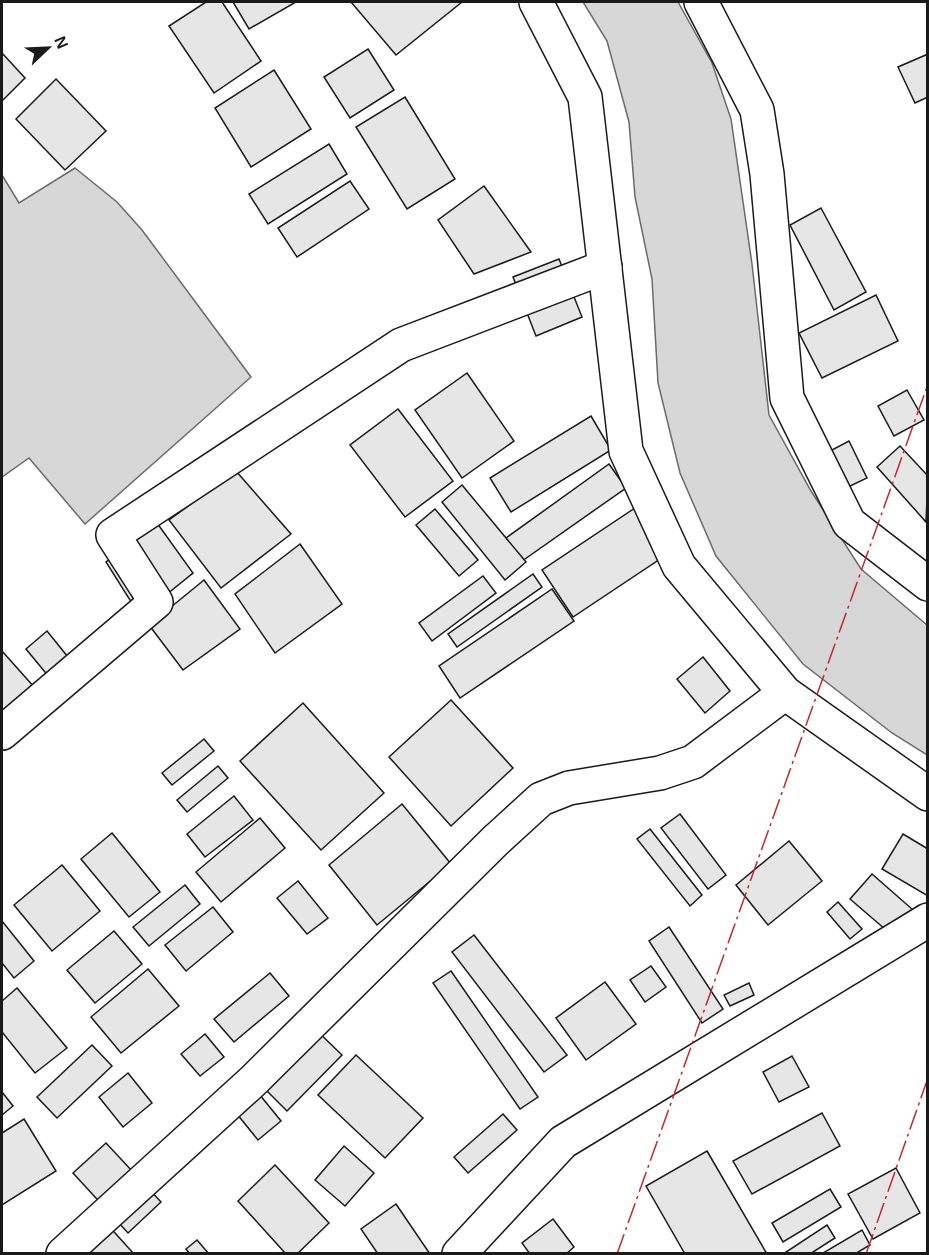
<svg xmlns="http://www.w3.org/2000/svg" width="929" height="1255" viewBox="0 0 929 1255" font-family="Arial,sans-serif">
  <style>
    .water { fill: #d7d7d7; stroke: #6a6a6a; stroke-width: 1.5 }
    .building { fill: #e6e6e6; stroke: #1a1a1a; stroke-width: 1.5 }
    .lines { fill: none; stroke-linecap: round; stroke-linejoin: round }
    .street-casing { stroke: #1a1a1a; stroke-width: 36 }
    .street { stroke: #fff; stroke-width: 33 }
    .power { stroke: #c62828; stroke-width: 1.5; stroke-dasharray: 21 4.5 3 4.5; stroke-linecap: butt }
  </style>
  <rect width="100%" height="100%" fill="#fff"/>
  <!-- water -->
  <g class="water">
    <polygon points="583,2 678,2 712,63 731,119 752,264 769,415 811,491 861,569 927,625 927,755 892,733 803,664 716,556 680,473 658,383 652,279 635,197 629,122 607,41"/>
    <polygon points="75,168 117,202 142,230 251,377 85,524 29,458 2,477 2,175 19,203"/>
  </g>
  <!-- building -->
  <g class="building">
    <polygon points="206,2 222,2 261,61 214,93 169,26"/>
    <polygon points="233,2 296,2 249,29"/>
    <polygon points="351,2 462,2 396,55"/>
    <polygon points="368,49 394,90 350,118 324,77"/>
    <polygon points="2,53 25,78 2,101"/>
    <polygon points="928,54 928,97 915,103 898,67"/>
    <polygon points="274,70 311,129 251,167 215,108"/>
    <polygon points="56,79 106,131 65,170 16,119"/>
    <polygon points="405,97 455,179 407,209 356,127"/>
    <polygon points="329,144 347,174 268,224 249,194"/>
    <polygon points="350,181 369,209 297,257 278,228"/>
    <polygon points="484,186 531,252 474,274 438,220"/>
    <polygon points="821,208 866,292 834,310 790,225"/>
    <polygon points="559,259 582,317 536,336 513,277"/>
    <polygon points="876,295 898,341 822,378 799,333"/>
    <polygon points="467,373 514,441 462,478 415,410"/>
    <polygon points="907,390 924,420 894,436 878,406"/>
    <polygon points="398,409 453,481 405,517 350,445"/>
    <polygon points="591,416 611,450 511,512 490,478"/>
    <polygon points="849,441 867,478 846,488 828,452"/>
    <polygon points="900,446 928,476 926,522 877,467"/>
    <polygon points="609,464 626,488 515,566 499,543"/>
    <polygon points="236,471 291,534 221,588 169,520"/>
    <polygon points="462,485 526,562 505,580 442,502"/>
    <polygon points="635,508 666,555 573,617 542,570"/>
    <polygon points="435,509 478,560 459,576 416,525"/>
    <polygon points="157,523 193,573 140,616 106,562"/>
    <polygon points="300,544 342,604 275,653 235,594"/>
    <polygon points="533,574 542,587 457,647 448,634"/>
    <polygon points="483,576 496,593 432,641 419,623"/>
    <polygon points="204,580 240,629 183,670 149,625"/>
    <polygon points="552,589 574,621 460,698 439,666"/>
    <polygon points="47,631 80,672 59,689 26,649"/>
    <polygon points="2,651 51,706 2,751"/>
    <polygon points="703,657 730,691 705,713 677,679"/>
    <polygon points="451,700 513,768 451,826 389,757"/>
    <polygon points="303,703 384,793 321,850 240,761"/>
    <polygon points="204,739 214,751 172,785 162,773"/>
    <polygon points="218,766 228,778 187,812 177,800"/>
    <polygon points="234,796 253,820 205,857 187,834"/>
    <polygon points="402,804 451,864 377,925 329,865"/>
    <polygon points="680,814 726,875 708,889 661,828"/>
    <polygon points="260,818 285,848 221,902 196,872"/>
    <polygon points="650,829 702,895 690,906 637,839"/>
    <polygon points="112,833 160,892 129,917 81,859"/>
    <polygon points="903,834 928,849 928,896 882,869"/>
    <polygon points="789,841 822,881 768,925 736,885"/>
    <polygon points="62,865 100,911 52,951 14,905"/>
    <polygon points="872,874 928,923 907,948 850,899"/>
    <polygon points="298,881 328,918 307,934 277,898"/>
    <polygon points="185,885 200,904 149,946 133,927"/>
    <polygon points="838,902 862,929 850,939 827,912"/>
    <polygon points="213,907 233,932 186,971 165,945"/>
    <polygon points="2,921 34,961 14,978 2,963"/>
    <polygon points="669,927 723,1009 702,1023 649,941"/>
    <polygon points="114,931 142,964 95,1003 67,970"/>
    <polygon points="474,935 567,1055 544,1072 452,952"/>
    <polygon points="651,966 666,987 645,1002 630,980"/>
    <polygon points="148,969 179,1006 121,1053 91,1017"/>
    <polygon points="451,971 538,1097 520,1109 433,983"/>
    <polygon points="270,973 289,996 234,1042 214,1019"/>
    <polygon points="605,982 636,1024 586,1060 556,1018"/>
    <polygon points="749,983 754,995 730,1006 724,995"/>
    <polygon points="17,988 67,1048 35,1073 2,1032 2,1001"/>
    <polygon points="313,1027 342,1055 287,1111 259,1083"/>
    <polygon points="205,1034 224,1057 200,1076 181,1054"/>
    <polygon points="92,1045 112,1066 57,1118 37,1097"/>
    <polygon points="356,1055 423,1118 385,1158 318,1095"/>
    <polygon points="792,1056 809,1087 779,1102 763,1072"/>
    <polygon points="128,1073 152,1103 123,1127 99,1097"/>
    <polygon points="251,1084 281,1121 258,1140 228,1103"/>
    <polygon points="2,1092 13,1106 2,1115"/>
    <polygon points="822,1113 840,1146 752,1194 733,1161"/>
    <polygon points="503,1114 517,1130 468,1173 454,1157"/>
    <polygon points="24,1119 56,1171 2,1205 2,1133"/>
    <polygon points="106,1143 161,1202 128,1233 73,1173"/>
    <polygon points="344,1146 374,1173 345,1206 315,1180"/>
    <polygon points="707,1151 767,1254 685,1254 646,1186"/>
    <polygon points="275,1165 329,1223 297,1254 286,1254 238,1201"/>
    <polygon points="896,1168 920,1213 873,1239 848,1194"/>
    <polygon points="830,1189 841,1207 783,1242 772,1223"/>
    <polygon points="396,1204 430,1254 378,1254 361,1229"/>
    <polygon points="553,1219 574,1247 566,1254 530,1254 522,1243"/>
    <polygon points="106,1223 134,1254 75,1254"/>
    <polygon points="827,1225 835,1238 810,1254 783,1254"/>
    <polygon points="862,1230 870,1245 855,1254 823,1253"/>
    <polygon points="197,1240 209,1254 190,1254 186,1249"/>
  </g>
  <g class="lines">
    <!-- street casing -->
    <g class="street-casing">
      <g id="street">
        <polyline points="536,2 585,97 626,451 679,566 785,693 928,794"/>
        <polyline points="701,2 757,110 767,174 787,398 849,523 928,584"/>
        <polyline points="2,733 156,602 113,535 401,345 605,267"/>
        <polyline points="63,1254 253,1081 495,841 541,799 569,788 660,773 693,762 785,693"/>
        <polyline points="459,1254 563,1142 928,920"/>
      </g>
    </g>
    <!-- street -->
    <use href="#street" class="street"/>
    <!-- power -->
    <g class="power">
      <polyline points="617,1254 928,384"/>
      <polyline points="866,1254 928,1078"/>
    </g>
  </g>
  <!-- border -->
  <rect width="929" height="1255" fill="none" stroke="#1a1a1a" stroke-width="6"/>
  <!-- north arrow -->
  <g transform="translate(48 48) rotate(67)" stroke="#ffffff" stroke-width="4.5" paint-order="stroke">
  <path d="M0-4.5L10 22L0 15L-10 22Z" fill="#1a1a1a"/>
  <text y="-9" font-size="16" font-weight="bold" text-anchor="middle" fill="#1a1a1a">N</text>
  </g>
</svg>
